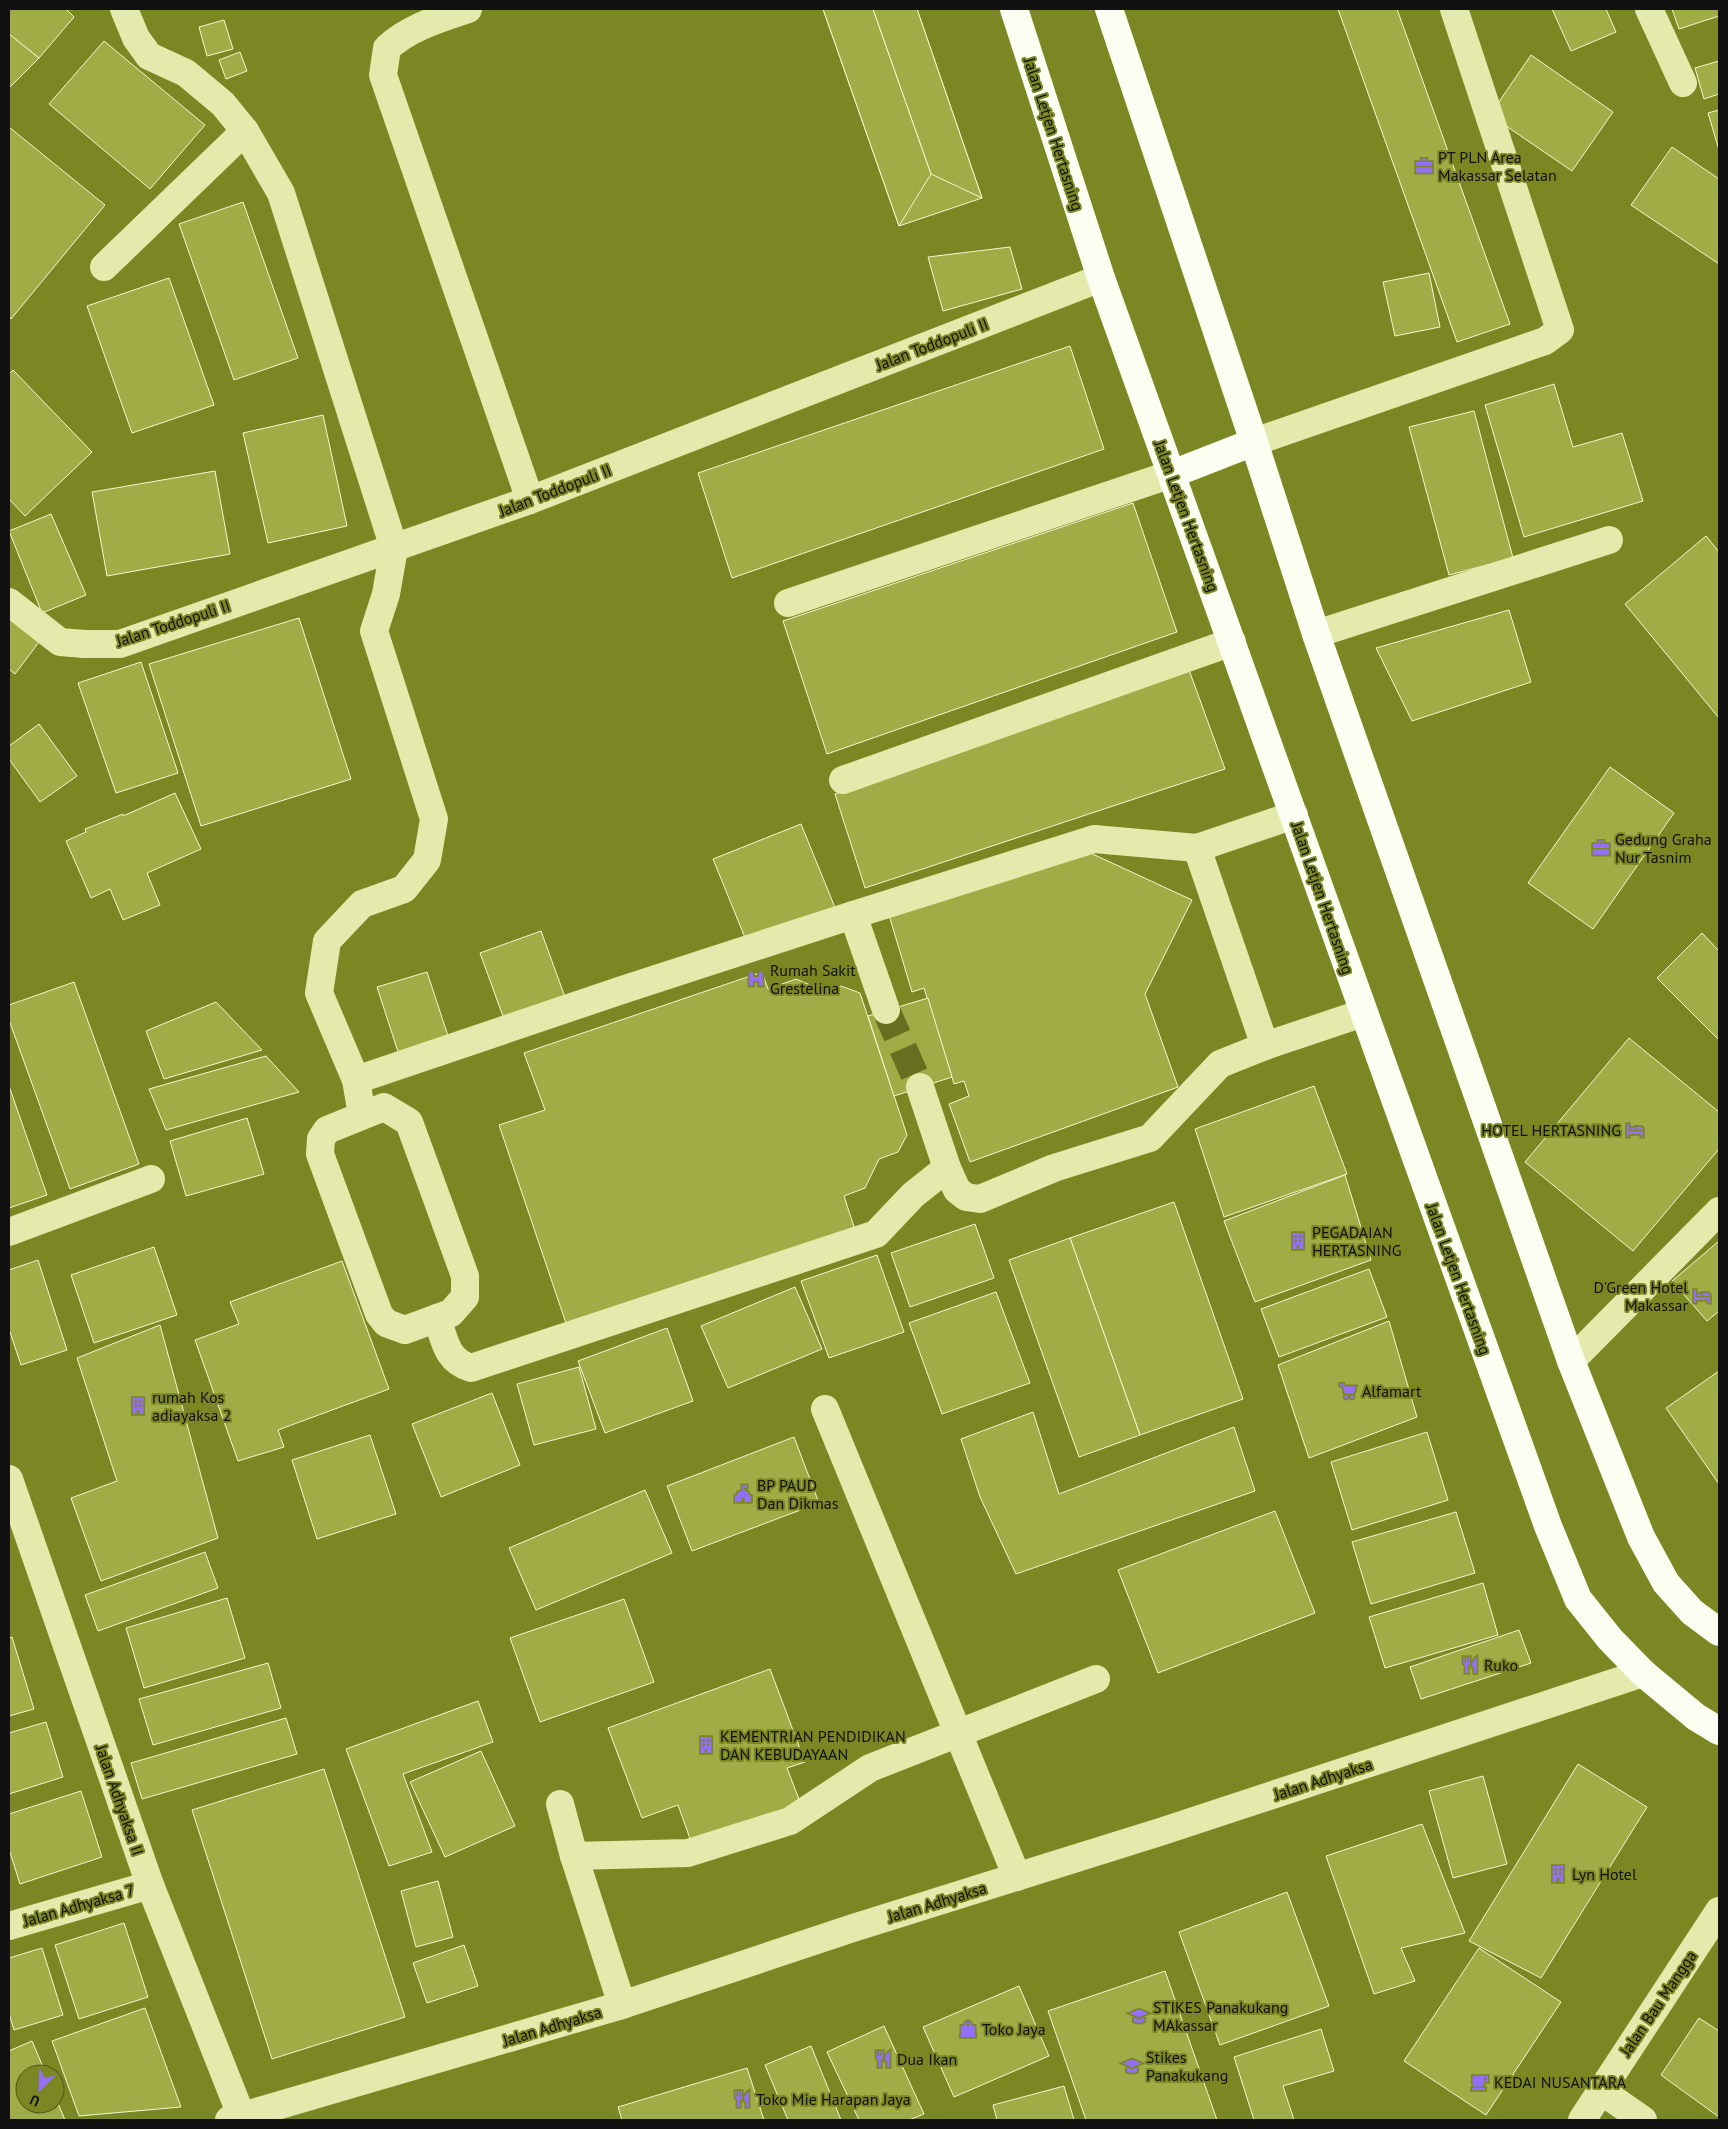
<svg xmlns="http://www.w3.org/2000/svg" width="1728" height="2129" viewBox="0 0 1728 2129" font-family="'PT Sans',sans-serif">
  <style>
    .building { fill: #a0ad46; stroke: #f3f7d0 }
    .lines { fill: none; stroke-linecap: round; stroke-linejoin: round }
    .minor-tunnel { stroke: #656f1f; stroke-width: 28; stroke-dasharray: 28 14; stroke-linecap: butt }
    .minor { stroke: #e3eaac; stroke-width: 28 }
    .major { stroke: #fbfef0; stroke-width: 28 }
    .labels { text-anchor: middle; stroke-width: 4; stroke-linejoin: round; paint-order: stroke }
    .street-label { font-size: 16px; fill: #111; stroke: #7a8722 }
    .poi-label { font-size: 16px; fill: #111; stroke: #7a8722; text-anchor: start }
  </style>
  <rect width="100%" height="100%" fill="#7a8722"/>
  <!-- building -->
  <g class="building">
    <polygon points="9,9 66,9 74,17 39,58 9,34"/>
    <polygon points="823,9 917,9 982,198 899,226"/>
    <polygon points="823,9 873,9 931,174 899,226"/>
    <polygon points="873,9 917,9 982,198 931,174"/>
    <polygon points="1338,9 1397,9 1510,324 1457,342"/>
    <polygon points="1552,9 1606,9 1616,32 1571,51"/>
    <polygon points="1672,9 1719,9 1719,16 1679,29"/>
    <polygon points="224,20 233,49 207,56 199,27"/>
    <polygon points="9,34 39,58 9,88"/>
    <polygon points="104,41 205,125 150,189 49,104"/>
    <polygon points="240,52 247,71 226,79 219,60"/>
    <polygon points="1531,55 1613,112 1572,171 1490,115"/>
    <polygon points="1719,61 1719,94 1704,99 1695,68"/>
    <polygon points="1719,110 1719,150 1708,113"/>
    <polygon points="9,127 105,205 11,319 9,316"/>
    <polygon points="1672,147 1719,179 1719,264 1631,205"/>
    <polygon points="243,202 298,358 234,380 179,224"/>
    <polygon points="1010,247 1022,289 943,311 928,257"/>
    <polygon points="1429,273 1440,327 1395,336 1383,282"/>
    <polygon points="169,278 214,405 132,433 87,306"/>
    <polygon points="1070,346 1104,449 732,578 698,473"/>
    <polygon points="13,370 92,452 25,516 9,499 9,374"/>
    <polygon points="1554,384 1573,447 1622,433 1643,501 1524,537 1485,405"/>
    <polygon points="1474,411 1513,558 1449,575 1409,427"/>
    <polygon points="323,415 347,526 268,543 243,433"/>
    <polygon points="215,471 230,554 107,576 92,492"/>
    <polygon points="1133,503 1177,632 827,754 783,621"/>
    <polygon points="51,514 86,595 42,613 9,531"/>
    <polygon points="1706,536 1719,552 1719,718 1625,604"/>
    <polygon points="9,606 45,634 15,674 9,669"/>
    <polygon points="1509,610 1531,682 1412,721 1376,648"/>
    <polygon points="299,618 351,779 201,826 149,664"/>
    <polygon points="141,662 178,773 116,793 78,683"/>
    <polygon points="1188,667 1225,769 865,888 835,794"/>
    <polygon points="39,724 77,776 40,802 9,759 9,746"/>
    <polygon points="1610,767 1674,813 1593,929 1528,883"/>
    <polygon points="175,793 201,849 147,873 160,905 123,920 110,889 91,898 66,841 86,832 85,829 123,814 123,816"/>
    <polygon points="801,824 836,910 748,945 713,859"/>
    <polygon points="1084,850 1192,900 1145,994 1178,1087 970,1162 949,1104 969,1096 964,1081 954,1084 924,988 912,992 889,915"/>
    <polygon points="541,931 565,997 504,1019 480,953"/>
    <polygon points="1702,933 1719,951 1719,1040 1657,978"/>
    <polygon points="427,972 450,1042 400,1058 377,987"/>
    <polygon points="762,972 768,989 796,979 824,991 841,986 860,993 907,1135 898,1152 879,1159 865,1188 844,1196 857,1236 570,1335 499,1125 545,1110 524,1053"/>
    <polygon points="74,982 139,1164 70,1189 9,1020 9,1005"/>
    <polygon points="928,998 952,1077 894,1096 868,1016"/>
    <polygon points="216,1002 262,1050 164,1079 146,1031"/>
    <polygon points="1629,1038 1719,1112 1719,1149 1633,1251 1525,1162"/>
    <polygon points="266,1056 299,1092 166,1130 149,1089"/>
    <polygon points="9,1086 47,1195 9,1208"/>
    <polygon points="1314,1086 1347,1174 1224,1217 1195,1129"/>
    <polygon points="247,1118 264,1174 186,1196 170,1141"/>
    <polygon points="1345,1175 1371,1260 1255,1302 1224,1221"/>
    <polygon points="1174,1202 1243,1399 1140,1435 1070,1238"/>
    <polygon points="975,1224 994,1278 910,1307 891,1253"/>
    <polygon points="1070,1238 1140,1435 1079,1457 1009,1260"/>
    <polygon points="1719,1241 1719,1311 1707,1321 1672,1281"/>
    <polygon points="154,1247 177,1315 94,1343 71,1275"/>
    <polygon points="877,1255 904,1332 829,1358 801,1281"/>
    <polygon points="38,1260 67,1350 21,1365 9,1329 9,1270"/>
    <polygon points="342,1261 389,1389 278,1430 284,1447 238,1461 195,1340 239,1324 230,1302"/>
    <polygon points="1369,1269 1387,1317 1279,1357 1261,1309"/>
    <polygon points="795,1287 822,1349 728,1388 701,1326"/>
    <polygon points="996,1292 1030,1383 942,1414 909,1323"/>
    <polygon points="1389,1321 1417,1417 1309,1458 1278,1365"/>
    <polygon points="160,1325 218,1538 101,1581 71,1498 117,1481 77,1358"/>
    <polygon points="667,1328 693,1401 605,1433 578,1361"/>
    <polygon points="579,1367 596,1429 534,1445 517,1384"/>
    <polygon points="1719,1371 1719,1484 1666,1408"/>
    <polygon points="492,1393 520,1465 441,1497 412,1424"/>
    <polygon points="1033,1412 1059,1494 1234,1427 1255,1491 1016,1574 980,1497 961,1439"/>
    <polygon points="1427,1432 1448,1500 1352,1530 1331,1462"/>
    <polygon points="370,1435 396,1514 317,1539 292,1460"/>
    <polygon points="794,1437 819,1503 692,1551 667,1486"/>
    <polygon points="645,1490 672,1553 536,1610 509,1548"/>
    <polygon points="1275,1511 1315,1613 1158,1673 1118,1570"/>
    <polygon points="1456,1512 1475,1573 1371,1604 1352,1542"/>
    <polygon points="205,1552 218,1588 98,1631 85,1595"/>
    <polygon points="1483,1583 1498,1635 1385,1668 1369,1617"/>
    <polygon points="227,1598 245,1658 144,1688 126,1628"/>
    <polygon points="624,1599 654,1682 540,1722 510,1638"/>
    <polygon points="1519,1630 1531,1663 1421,1699 1410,1667"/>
    <polygon points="12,1637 34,1709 9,1716 9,1638"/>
    <polygon points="268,1663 281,1708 153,1745 139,1699"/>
    <polygon points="770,1669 805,1762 787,1768 802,1807 693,1847 678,1805 642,1818 608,1728"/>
    <polygon points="478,1701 493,1742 403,1774 432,1852 389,1866 346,1749"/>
    <polygon points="286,1718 297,1754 142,1799 131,1763"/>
    <polygon points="46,1722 63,1777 9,1794 9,1733"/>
    <polygon points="481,1751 515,1826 445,1857 410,1782"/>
    <polygon points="1578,1764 1647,1807 1541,1978 1469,1941"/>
    <polygon points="324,1769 405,2017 272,2059 192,1810"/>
    <polygon points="1483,1776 1507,1864 1453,1878 1429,1791"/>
    <polygon points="81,1791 102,1857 20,1884 9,1849 9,1814"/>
    <polygon points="1422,1824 1465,1933 1401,1948 1415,1981 1374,1994 1326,1856"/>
    <polygon points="438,1881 453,1937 416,1947 401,1891"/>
    <polygon points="1287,1892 1329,2006 1220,2045 1179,1932"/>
    <polygon points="124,1923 148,1997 79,2019 55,1945"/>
    <polygon points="464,1945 478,1986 427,2003 413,1963"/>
    <polygon points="42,1948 63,2015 14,2030 9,2014 9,1958"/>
    <polygon points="1479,1948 1561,2002 1486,2115 1404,2061"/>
    <polygon points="1165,1971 1217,2120 1086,2120 1048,2011"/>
    <polygon points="1019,1986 1049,2056 954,2097 923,2027"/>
    <polygon points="145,2008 181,2107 79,2116 52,2041"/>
    <polygon points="1699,2018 1719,2031 1719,2117 1661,2075"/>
    <polygon points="884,2026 924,2114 909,2120 859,2120 827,2052"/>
    <polygon points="1321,2029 1334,2071 1283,2086 1294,2120 1254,2120 1234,2057"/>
    <polygon points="32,2041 46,2074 25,2074 25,2104 55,2104 55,2096 65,2120 9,2120 9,2051"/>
    <polygon points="811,2046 841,2120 788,2120 765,2065"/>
    <polygon points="747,2068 764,2120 622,2120 618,2107"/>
    <polygon points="1064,2086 1074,2120 997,2120 993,2105"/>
  </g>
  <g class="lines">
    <!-- minor-tunnel -->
    <polyline class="minor-tunnel" points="886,1010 920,1087"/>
    <!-- minor -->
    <g class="minor">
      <polyline points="124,9 136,38 149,56 186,73 223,104 245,131 281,193 394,548 386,594 374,631 434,819 427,860 404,889 362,904 327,941 319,993 356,1080 362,1115"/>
      <path d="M468 9C439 19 410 27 387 48L383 75 530 500"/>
      <polyline points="1649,9 1683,83"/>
      <polyline points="104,267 245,131"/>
      <polyline points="1254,442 1545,341 1560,330 1454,9"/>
      <polyline points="9,602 60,642 84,644 120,644 530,500 1101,278"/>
      <polyline points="788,603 1172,474"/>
      <polyline points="1316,634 1609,540"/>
      <polyline points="843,780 1232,642"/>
      <polyline points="1197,848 1265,1046"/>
      <polyline points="886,1010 853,915 1094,839 1197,848 1294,815"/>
      <polyline points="356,1080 622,990 853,915"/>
      <polygon points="384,1107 409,1122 465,1276 465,1297 451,1313 405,1330 386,1323 379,1314 320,1154 321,1139 327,1130"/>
      <polyline points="947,1168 957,1190 966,1197 980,1199 1054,1168 1150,1138 1220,1064 1265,1046 1363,1013"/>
      <polyline points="9,1232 151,1179"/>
      <path d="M437 1318C445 1341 446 1360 471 1368L876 1234 913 1195 947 1168 920 1087"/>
      <polyline points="1571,1361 1719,1211"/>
      <polyline points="825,1409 1017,1877"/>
      <polyline points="9,1479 150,1885 243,2120"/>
      <polyline points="560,1804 574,1856 622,2005"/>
      <polyline points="574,1856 688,1853 790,1821 870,1768 1096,1679"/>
      <polyline points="9,1926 150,1885"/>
      <polyline points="1600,2090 1643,2120"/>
      <polyline points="229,2120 622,2005 853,1928 1160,1832 1643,1673"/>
      <polyline points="1582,2120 1719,1911"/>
    </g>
    <!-- major -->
    <g class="major">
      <polyline points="1014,9 1101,278 1548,1526 1578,1599 1610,1639 1643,1673 1696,1717 1719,1731"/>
      <polyline points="1109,9 1254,442 1316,634 1571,1361 1641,1537 1666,1583 1692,1612 1719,1632"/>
      <polyline points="1172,474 1254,442"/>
    </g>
  </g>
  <!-- icons -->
  <defs>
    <g id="office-bare" transform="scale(1.35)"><path d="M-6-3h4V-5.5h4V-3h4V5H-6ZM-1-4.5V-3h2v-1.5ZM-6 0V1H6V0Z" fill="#946ef6" stroke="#7a8722" stroke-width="2.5" paint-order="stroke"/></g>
    <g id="hospital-bare" transform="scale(1.35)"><path d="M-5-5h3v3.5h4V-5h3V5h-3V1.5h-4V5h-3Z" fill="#946ef6" stroke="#7a8722" stroke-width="2.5" paint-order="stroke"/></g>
    <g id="hotel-bare" transform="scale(1.35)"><path d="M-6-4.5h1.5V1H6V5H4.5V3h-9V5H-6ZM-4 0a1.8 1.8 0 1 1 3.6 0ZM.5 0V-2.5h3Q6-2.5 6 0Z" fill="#946ef6" stroke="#7a8722" stroke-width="2.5" paint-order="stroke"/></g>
    <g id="building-bare" transform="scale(1.35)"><path d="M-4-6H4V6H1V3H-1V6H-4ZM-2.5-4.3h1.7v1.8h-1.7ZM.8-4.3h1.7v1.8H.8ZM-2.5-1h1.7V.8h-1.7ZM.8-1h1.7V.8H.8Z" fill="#946ef6" stroke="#7a8722" stroke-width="2.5" paint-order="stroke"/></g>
    <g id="supermarket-bare" transform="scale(1.35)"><path d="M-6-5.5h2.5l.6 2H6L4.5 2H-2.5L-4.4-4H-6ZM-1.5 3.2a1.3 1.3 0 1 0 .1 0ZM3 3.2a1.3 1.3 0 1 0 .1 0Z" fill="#946ef6" stroke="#7a8722" stroke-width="2.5" paint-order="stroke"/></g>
    <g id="civic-bare" transform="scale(1.35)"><path d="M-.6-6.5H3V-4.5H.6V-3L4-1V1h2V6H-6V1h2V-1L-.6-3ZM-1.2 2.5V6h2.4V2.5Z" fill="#946ef6" stroke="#7a8722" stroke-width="2.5" paint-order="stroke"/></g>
    <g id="restaurant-bare" transform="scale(1.35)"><path d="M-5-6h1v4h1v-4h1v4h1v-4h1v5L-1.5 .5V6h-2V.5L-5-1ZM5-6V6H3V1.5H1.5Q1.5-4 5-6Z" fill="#946ef6" stroke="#7a8722" stroke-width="2.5" paint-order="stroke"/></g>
    <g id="university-bare" transform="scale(1.35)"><path d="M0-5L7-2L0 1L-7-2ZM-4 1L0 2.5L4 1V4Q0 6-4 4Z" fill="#946ef6" stroke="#7a8722" stroke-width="2.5" paint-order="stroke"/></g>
    <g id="shop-bare" transform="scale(1.35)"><path d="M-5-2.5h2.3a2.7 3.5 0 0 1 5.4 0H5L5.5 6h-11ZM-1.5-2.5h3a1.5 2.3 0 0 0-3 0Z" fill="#946ef6" stroke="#7a8722" stroke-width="2.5" paint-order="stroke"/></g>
    <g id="cafe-bare" transform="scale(1.35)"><path d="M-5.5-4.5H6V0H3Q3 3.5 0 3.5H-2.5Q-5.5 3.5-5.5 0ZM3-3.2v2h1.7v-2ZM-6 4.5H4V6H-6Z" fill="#946ef6" stroke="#7a8722" stroke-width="2.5" paint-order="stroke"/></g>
  </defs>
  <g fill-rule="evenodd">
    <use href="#office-bare" x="1424" y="166"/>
    <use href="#office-bare" x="1601" y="848"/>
    <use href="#hospital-bare" x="756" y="979"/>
    <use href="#hotel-bare" x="1635" y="1130"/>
    <use href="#building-bare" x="1298" y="1241"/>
    <use href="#hotel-bare" x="1702" y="1296"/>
    <use href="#supermarket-bare" x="1348" y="1391"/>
    <use href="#building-bare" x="138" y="1406"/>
    <use href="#civic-bare" x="743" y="1494"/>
    <use href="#restaurant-bare" x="1470" y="1665"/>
    <use href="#building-bare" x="706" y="1745"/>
    <use href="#building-bare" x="1558" y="1874"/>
    <use href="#university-bare" x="1139" y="2016"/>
    <use href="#shop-bare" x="968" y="2029"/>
    <use href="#restaurant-bare" x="883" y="2059"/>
    <use href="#university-bare" x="1132" y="2066"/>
    <use href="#cafe-bare" x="1480" y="2082"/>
    <use href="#restaurant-bare" x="742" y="2099"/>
  </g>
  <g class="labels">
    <!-- street labels -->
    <g class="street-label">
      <text transform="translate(1054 134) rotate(72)" y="6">Jalan Letjen Hertasning</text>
      <text transform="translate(932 344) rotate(-21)" y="6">Jalan Toddopuli II</text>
      <text transform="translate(555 490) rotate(-21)" y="6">Jalan Toddopuli II</text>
      <text transform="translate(1187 516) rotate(70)" y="6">Jalan Letjen Hertasning</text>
      <text transform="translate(173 623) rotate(-18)" y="6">Jalan Toddopuli II</text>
      <text transform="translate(1323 898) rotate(71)" y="6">Jalan Letjen Hertasning</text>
      <text transform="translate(1459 1279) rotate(70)" y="6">Jalan Letjen Hertasning</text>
      <text transform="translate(1323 1779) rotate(-18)" y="6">Jalan Adhyaksa</text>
      <text transform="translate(120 1800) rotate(71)" y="6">Jalan Adhyaksa II</text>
      <text transform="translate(937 1902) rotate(-17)" y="6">Jalan Adhyaksa</text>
      <text transform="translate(79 1905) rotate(-16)" y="6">Jalan Adhyaksa 7</text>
      <text transform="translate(1658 2003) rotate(-56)" y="6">Jalan Bau Mangga</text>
      <text transform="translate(552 2026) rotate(-17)" y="6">Jalan Adhyaksa</text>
    </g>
    <!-- poi labels -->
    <g class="poi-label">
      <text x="1438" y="163">PT PLN Area<tspan x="1438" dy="18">Makassar Selatan</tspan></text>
      <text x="1615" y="845">Gedung Graha<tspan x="1615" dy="18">Nur Tasnim</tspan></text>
      <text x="770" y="976">Rumah Sakit<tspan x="770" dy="18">Grestelina</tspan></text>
      <text x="1621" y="1136" text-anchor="end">HOTEL HERTASNING</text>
      <text x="1312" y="1238">PEGADAIAN<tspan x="1312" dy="18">HERTASNING</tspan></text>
      <text x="1688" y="1293" text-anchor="end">D'Green Hotel<tspan x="1688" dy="18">Makassar</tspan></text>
      <text x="1362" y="1397">Alfamart</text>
      <text x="152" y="1403">rumah Kos<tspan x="152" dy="18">adiayaksa 2</tspan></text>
      <text x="757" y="1491">BP PAUD<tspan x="757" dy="18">Dan Dikmas</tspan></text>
      <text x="1484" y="1671">Ruko</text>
      <text x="720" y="1742">KEMENTRIAN PENDIDIKAN<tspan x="720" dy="18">DAN KEBUDAYAAN</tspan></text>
      <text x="1572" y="1880">Lyn Hotel</text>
      <text x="1153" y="2013">STIKES Panakukang<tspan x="1153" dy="18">MAkassar</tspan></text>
      <text x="982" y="2035">Toko Jaya</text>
      <text x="1146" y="2063">Stikes<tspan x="1146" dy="18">Panakukang</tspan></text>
      <text x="897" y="2065">Dua Ikan</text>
      <text x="1494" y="2088">KEDAI NUSANTARA</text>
      <text x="756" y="2105">Toko Mie Harapan Jaya</text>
    </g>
  </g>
  <!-- border -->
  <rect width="1728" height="2129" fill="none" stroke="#111111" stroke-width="20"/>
  <!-- north arrow -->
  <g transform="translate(40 2089) rotate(204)"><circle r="24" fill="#7a8722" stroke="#50581b"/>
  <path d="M0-4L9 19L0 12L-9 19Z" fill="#946ef6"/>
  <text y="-8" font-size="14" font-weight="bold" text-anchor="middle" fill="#111111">U</text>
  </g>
</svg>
